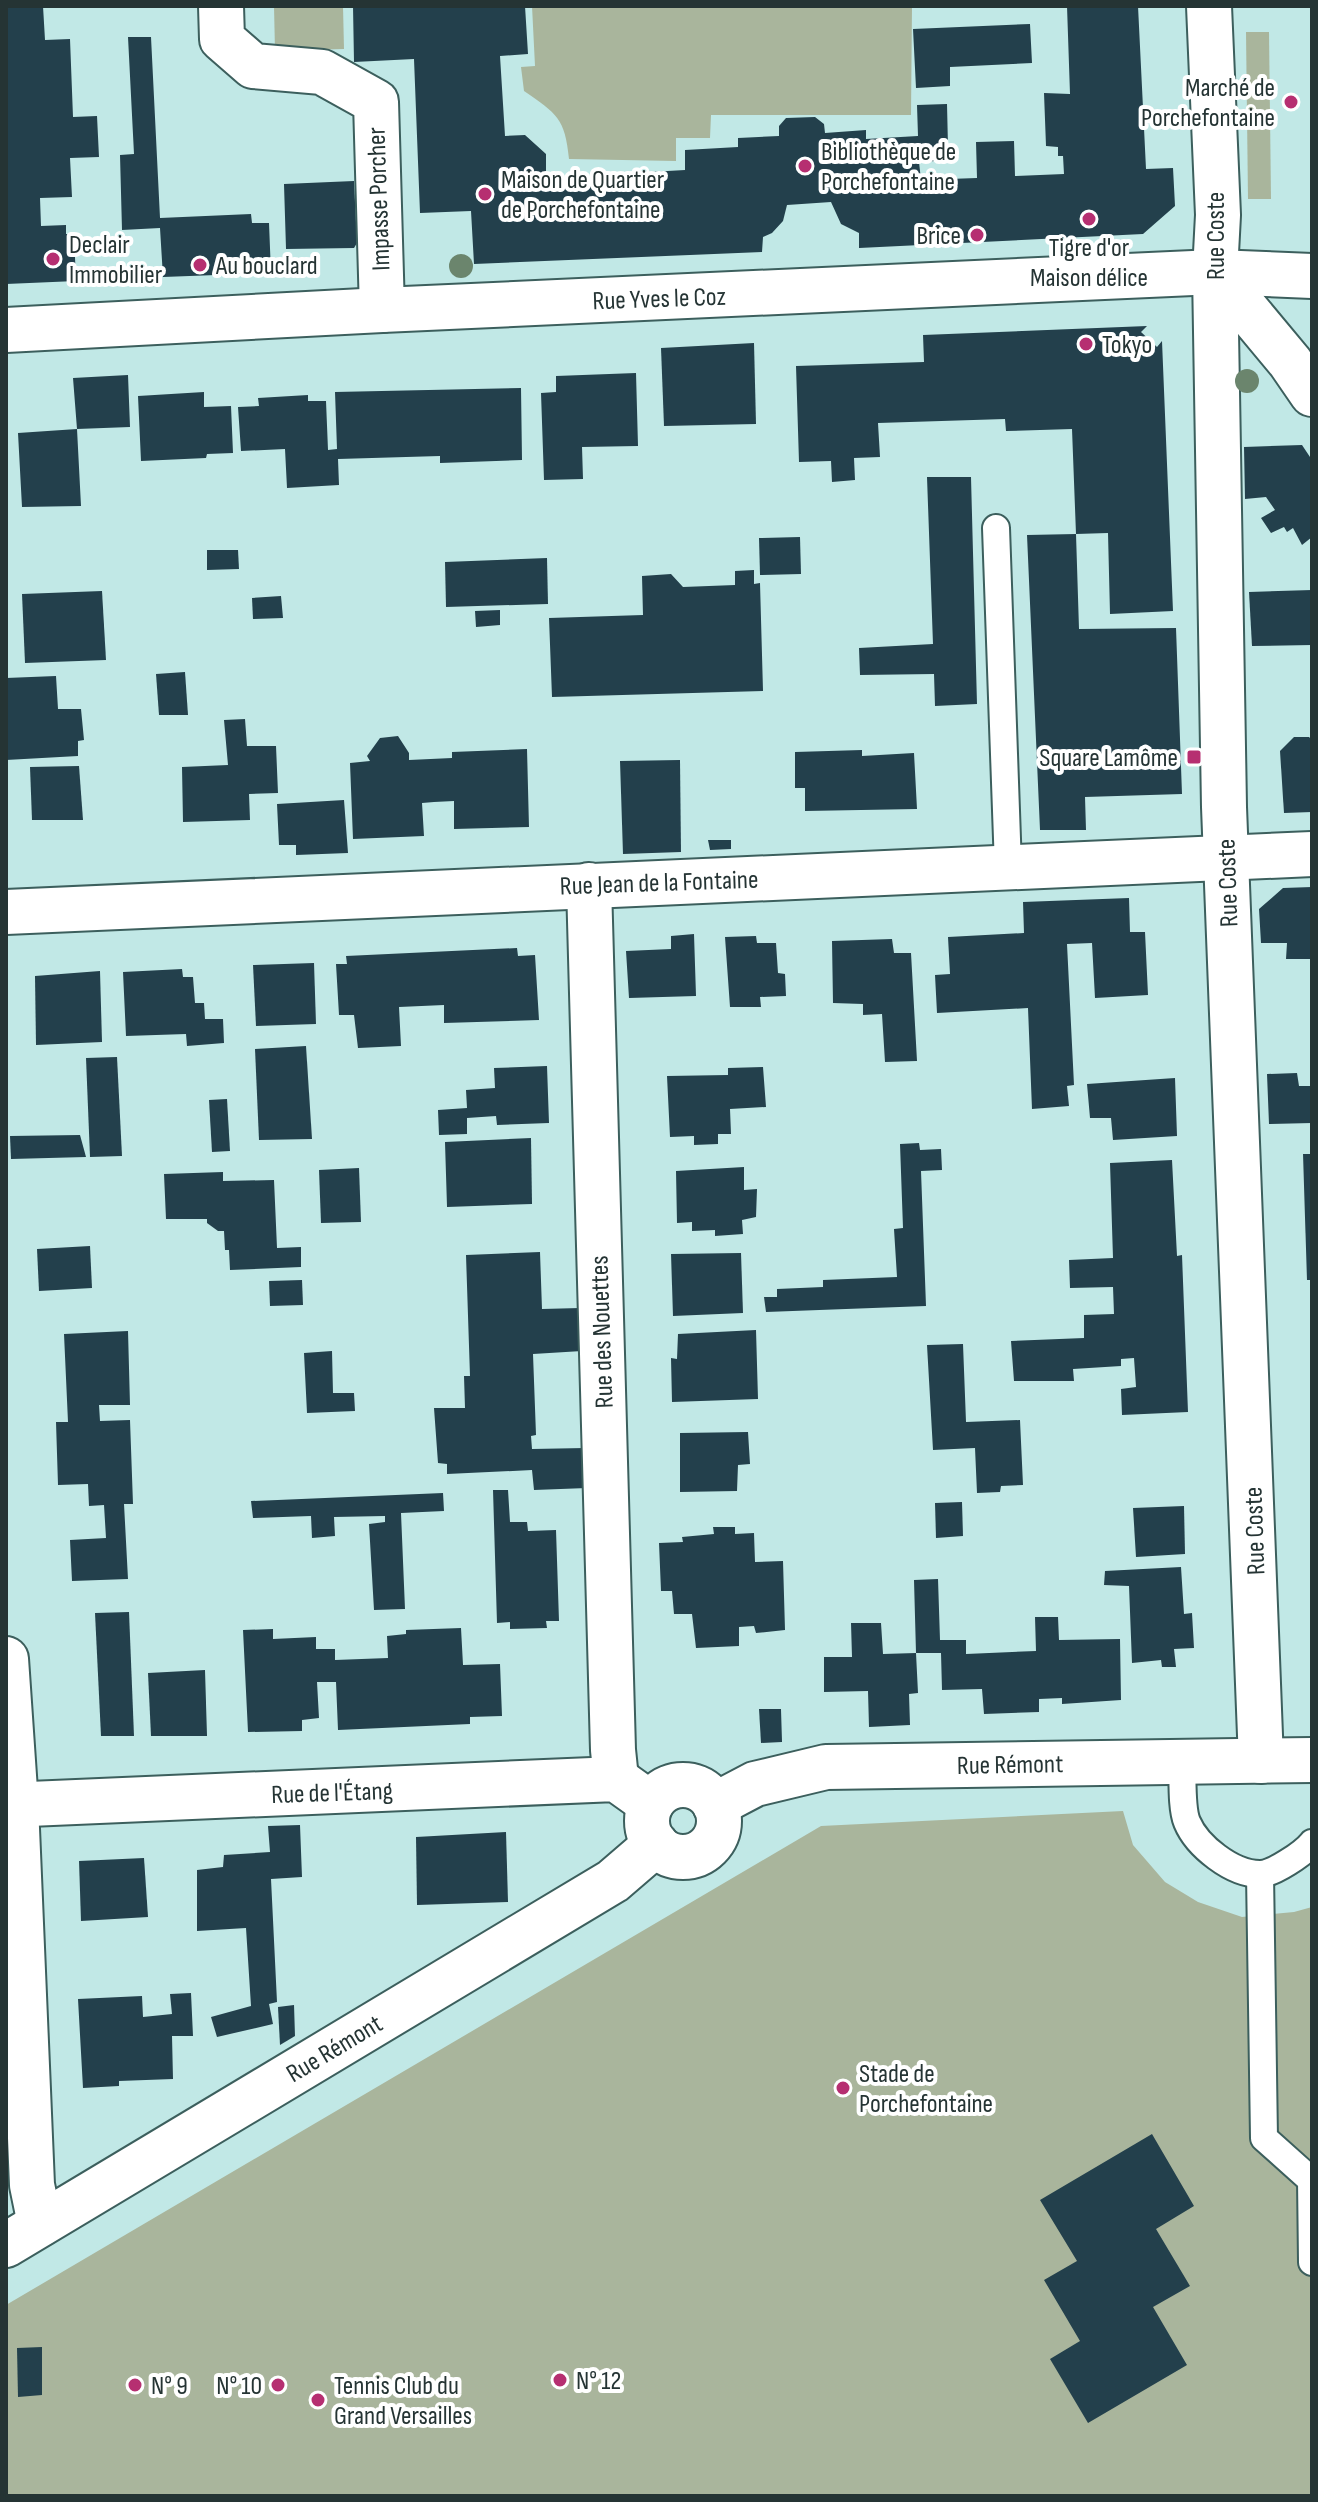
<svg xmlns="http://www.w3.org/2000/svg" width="1318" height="2502" viewBox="0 0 1318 2502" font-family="'Sofia Sans Condensed',sans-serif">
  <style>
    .green { fill: #a9b59c }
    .building { fill: #23404c }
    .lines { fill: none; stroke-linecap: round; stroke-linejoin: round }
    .lane-casing { stroke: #3c5f5d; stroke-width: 30 }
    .street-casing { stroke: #3c5f5d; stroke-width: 48 }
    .secondary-casing { stroke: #3c5f5d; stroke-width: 48 }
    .lane { stroke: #fff; stroke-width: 26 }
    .street { stroke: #fff; stroke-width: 44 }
    .secondary { stroke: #fff; stroke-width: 44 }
    .tree { fill: #6b856d }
    .poi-dot { fill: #b62f71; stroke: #fff; stroke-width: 3 }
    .labels { text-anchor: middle; stroke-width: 8; stroke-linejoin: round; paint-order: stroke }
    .poi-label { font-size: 26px; fill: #253434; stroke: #fff; text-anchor: start }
    .street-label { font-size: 26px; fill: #253434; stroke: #fff }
  </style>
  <rect width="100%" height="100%" fill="#c1e8e6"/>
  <!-- green -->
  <g class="green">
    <polygon points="274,6 343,6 344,49 275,51"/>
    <path d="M532 6H912L911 115H711L710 138H676V161L569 159C565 118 557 114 524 91L521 67 535 66Z"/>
    <polygon points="1246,32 1269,32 1271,199 1248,199"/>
    <polygon points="1123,1811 1133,1845 1165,1882 1198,1902 1242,1917 1294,1912 1312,1907 1312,2496 6,2496 6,2305 821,1826"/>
  </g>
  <!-- building -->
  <g class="building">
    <polygon points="6,6 43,6 45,40 70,39 73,117 97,116 99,157 70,158 72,197 40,198 41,226 66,225 66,234 74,234 76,281 6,284"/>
    <polygon points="353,6 525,6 528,54 500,56 505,136 525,135 546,154 546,178 685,170 685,150 738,147 738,138 779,136 779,126 786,118 815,117 824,124 825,133 866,130 866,139 918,136 917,105 947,104 948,147 936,147 936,161 919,162 921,180 977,178 976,142 1014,141 1015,176 1064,174 1063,156 1058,156 1058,147 1046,146 1044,93 1070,94 1067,6 1138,6 1146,169 1173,168 1175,206 1143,234 859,248 859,233 841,224 831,202 787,205 783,221 772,233 763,237 762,252 474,264 471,211 420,213 414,59 354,62"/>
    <polygon points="1030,24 1032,63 950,67 950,86 916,88 913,29"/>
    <polygon points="128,37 151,37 160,218 251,214 252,223 269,223 271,273 163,277 160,228 122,230 120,155 134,154"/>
    <polygon points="354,181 357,243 354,248 286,249 284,184"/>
    <polygon points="1147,326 1141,332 1157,347 1162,341 1173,611 1110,614 1108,533 1076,534 1079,629 1176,628 1182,794 1085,797 1086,830 1040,830 1027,535 1076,534 1072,429 1006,431 1005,419 878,423 880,457 854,458 855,480 832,482 831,461 799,462 796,366 924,362 923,335"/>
    <polygon points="754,343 756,424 664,426 661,348"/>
    <polygon points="636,373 638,446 582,447 583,479 544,480 541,393 556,392 556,376"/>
    <polygon points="128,375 130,427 77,429 81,506 22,507 18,433 77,429 73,378"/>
    <polygon points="521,388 522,460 440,463 440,456 338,459 339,485 287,488 285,449 241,451 238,407 259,406 258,398 308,395 308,401 326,401 328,450 337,449 335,392"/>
    <polygon points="204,392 204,407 231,406 233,453 207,454 206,458 141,461 138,396"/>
    <polygon points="1302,445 1312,460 1312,537 1302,545 1293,528 1287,532 1284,527 1271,533 1261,518 1275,510 1266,497 1245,499 1244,447"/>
    <polygon points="927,477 971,477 977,704 935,706 934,674 860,675 859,648 933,644"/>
    <polygon points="800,537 801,574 760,575 759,538"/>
    <polygon points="207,550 238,550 239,569 207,570"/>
    <polygon points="547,558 548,604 446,607 445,562"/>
    <polygon points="754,570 754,584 760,583 763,691 552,697 549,618 643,615 642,576 671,574 683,587 735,585 735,571"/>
    <polygon points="1312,590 1312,645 1252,646 1249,592"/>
    <polygon points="102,591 106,660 25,663 22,594"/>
    <polygon points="281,596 283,618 253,619 252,598"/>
    <polygon points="500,610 500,625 476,627 475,611"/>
    <polygon points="185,672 188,715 159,715 156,674"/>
    <polygon points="56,676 58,709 81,709 84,740 78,741 78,756 6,760 6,678"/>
    <polygon points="245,719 247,746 276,746 278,793 249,794 250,820 183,822 182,767 228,765 224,720"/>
    <polygon points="398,736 409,753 409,760 452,758 452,752 527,749 529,827 454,829 454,801 434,802 422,803 424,836 353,839 350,763 370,761 367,756 380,738"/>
    <polygon points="1294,737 1309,737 1312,740 1312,812 1284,813 1280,751"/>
    <polygon points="862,750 862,756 914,753 917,809 805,811 805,788 795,788 795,752"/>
    <polygon points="680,760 681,852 623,854 620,761"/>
    <polygon points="79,766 83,820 32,820 30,767"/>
    <polygon points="344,800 348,853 296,855 296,845 279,845 277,804"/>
    <polygon points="708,840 731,840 731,849 710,850"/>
    <polygon points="1312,887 1312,959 1286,959 1287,943 1261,943 1259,909 1283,888"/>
    <polygon points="1129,898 1130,932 1145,932 1148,995 1095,998 1092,943 1067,944 1074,1085 1067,1086 1069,1106 1032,1109 1028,1008 937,1013 935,975 950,974 948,937 1024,933 1023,902"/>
    <polygon points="694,934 696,996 629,998 626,951 671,949 671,936"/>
    <polygon points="756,936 757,943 776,943 778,973 785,974 786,996 760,997 761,1007 730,1007 725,937"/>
    <polygon points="892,939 894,953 911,953 917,1061 885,1062 882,1014 863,1015 863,1004 833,1003 832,941"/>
    <polygon points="517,948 518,956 535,955 539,1020 444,1023 444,1005 399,1007 401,1046 358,1048 354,1015 339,1015 336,964 347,964 346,956"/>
    <polygon points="314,963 316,1024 256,1026 253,965"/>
    <polygon points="182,969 183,977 193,977 195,1003 204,1003 205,1019 223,1019 224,1043 187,1046 186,1034 126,1036 123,972"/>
    <polygon points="100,971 102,1042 36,1045 35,976"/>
    <polygon points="306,1046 312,1139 259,1140 255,1049"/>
    <polygon points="117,1057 122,1156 90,1157 86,1058"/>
    <polygon points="547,1066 549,1123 497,1125 496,1116 467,1118 467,1134 439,1135 438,1110 467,1108 466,1090 495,1088 494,1068"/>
    <polygon points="763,1067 766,1107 730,1109 731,1134 718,1134 718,1144 694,1145 694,1136 670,1137 667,1076 728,1075 728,1068"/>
    <polygon points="1297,1073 1299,1086 1312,1086 1312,1123 1269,1124 1267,1074"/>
    <polygon points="1175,1078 1177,1136 1113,1140 1111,1118 1090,1118 1087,1084"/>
    <polygon points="227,1099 230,1151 212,1152 209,1100"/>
    <polygon points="80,1135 86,1157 11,1159 10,1136"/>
    <polygon points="531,1138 532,1204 447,1207 445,1142"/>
    <polygon points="919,1143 920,1150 941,1149 942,1170 921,1171 926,1306 766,1312 764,1297 777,1297 777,1289 823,1287 823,1280 897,1277 894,1229 903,1228 900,1144"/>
    <polygon points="1303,1154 1312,1154 1312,1280 1307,1280"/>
    <polygon points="1172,1160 1177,1256 1182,1255 1188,1412 1122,1415 1121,1389 1136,1387 1134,1358 1121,1359 1121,1366 1073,1369 1074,1381 1014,1381 1011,1341 1084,1338 1084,1315 1114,1314 1113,1287 1070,1288 1069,1260 1113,1258 1110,1163"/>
    <polygon points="744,1167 744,1190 757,1189 756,1217 742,1220 743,1234 715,1236 715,1230 692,1231 692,1222 677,1223 676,1171"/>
    <polygon points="359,1168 361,1222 321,1223 319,1170"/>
    <polygon points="223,1172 223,1181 274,1180 277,1248 301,1247 301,1267 230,1270 229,1250 225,1250 224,1231 218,1231 207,1223 207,1219 166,1219 164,1174"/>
    <polygon points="90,1246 92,1288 39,1291 37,1249"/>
    <polygon points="540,1252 542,1309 580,1308 582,1351 533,1354 536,1435 531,1436 532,1449 585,1448 587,1488 534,1490 532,1470 447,1474 447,1464 438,1463 434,1408 465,1408 464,1376 470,1376 466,1255"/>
    <polygon points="741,1253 743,1313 673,1316 671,1254"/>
    <polygon points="302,1280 303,1305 270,1306 269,1281"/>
    <polygon points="756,1330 758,1399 672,1402 671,1358 677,1359 678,1334"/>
    <polygon points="128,1331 130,1405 99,1405 100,1421 130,1420 133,1504 124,1504 128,1579 72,1581 70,1540 106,1538 104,1505 89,1506 88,1484 58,1485 56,1422 68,1422 64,1334"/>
    <polygon points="963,1344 966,1422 1020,1420 1023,1485 1001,1486 1000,1492 977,1493 975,1448 933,1450 927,1345"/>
    <polygon points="332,1351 333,1393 354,1393 355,1411 307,1413 304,1353"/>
    <polygon points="748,1432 750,1464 738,1465 737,1491 680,1492 680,1433"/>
    <polygon points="493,1490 508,1490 510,1522 527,1522 528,1531 556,1530 559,1621 546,1621 547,1628 510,1629 510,1622 497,1623"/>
    <polygon points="443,1493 444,1511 401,1513 405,1609 374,1610 369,1524 385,1522 385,1516 334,1517 335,1536 312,1538 311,1516 253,1518 251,1501"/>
    <polygon points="962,1502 963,1536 936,1538 935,1503"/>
    <polygon points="1184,1506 1185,1554 1136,1557 1133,1508"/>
    <polygon points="713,1527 735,1527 735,1534 754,1533 755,1562 783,1561 785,1630 756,1633 754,1626 739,1627 739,1646 696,1648 692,1614 674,1614 672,1591 661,1591 659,1543 683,1542 682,1537 714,1534"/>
    <polygon points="1181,1567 1184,1614 1192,1613 1194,1648 1174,1649 1176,1667 1162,1667 1161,1660 1132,1663 1129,1586 1104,1585 1105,1571"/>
    <polygon points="938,1579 940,1640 966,1640 966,1654 1036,1651 1035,1617 1058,1617 1059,1640 1120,1639 1121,1700 1062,1704 1062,1698 1039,1699 1039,1712 984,1714 982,1689 942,1690 941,1653 916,1653 914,1580"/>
    <polygon points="129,1612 134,1736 101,1736 95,1613"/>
    <polygon points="851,1623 881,1623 883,1654 916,1653 918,1693 909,1694 910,1725 869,1727 868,1691 824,1692 824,1657 852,1657"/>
    <polygon points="461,1628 463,1665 500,1664 502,1716 470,1717 470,1724 338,1730 336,1682 317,1682 319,1718 302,1720 302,1731 248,1732 243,1630 273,1629 273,1639 316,1637 316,1649 335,1649 335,1660 388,1658 387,1636 406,1634 406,1630"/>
    <polygon points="205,1670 207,1736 151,1736 148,1673"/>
    <polygon points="759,1709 781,1709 782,1742 761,1743"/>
    <polygon points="300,1825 302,1877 271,1879 277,2002 269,2004 273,2024 217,2037 211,2017 251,2006 246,1928 197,1931 197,1870 223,1867 224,1855 270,1852 268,1826"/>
    <polygon points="506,1832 508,1902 417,1905 416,1837"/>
    <polygon points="144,1858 148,1917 81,1921 79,1861"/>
    <polygon points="191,1993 193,2036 172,2036 173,2079 119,2081 119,2086 83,2088 78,1999 142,1996 143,2017 172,2014 170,1994"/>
    <polygon points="294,2005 295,2036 280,2045 278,2007"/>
    <polygon points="1152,2134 1194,2206 1156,2229 1190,2286 1153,2307 1187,2365 1088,2423 1050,2359 1080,2341 1044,2280 1077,2261 1040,2200"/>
    <polygon points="42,2347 42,2395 18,2397 17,2348"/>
  </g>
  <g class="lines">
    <!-- lane casing -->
    <g class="lane-casing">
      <g id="lane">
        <polyline points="996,528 1008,867"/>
        <path d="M1182 1760C1183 1776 1181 1808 1187 1822 1197 1846 1232 1874 1260 1874 1273 1874 1304 1853 1312 1843"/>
        <polyline points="1260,1874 1264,2138 1311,2180 1312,2262"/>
      </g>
    </g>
    <!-- street casing -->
    <g class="street-casing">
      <g id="street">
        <polyline points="221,6 222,39 253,66 322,72 376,102 382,310"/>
        <polyline points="1215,272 1224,807 1261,1761"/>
        <polyline points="1215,272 1290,362 1312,394"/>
        <polyline points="589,885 613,1750 616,1779"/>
        <polyline points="6,912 1312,854"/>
        <polyline points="6,1659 16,1805 32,2185 40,2224"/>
        <circle cx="683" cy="1821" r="36"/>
        <polyline points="6,1805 616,1779 651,1804"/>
        <polyline points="715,1805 755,1784 826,1767 1312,1760"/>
        <polyline points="6,2245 613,1881 656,1844"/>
      </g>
    </g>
    <!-- secondary casing -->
    <g class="secondary-casing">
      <g id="secondary">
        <polyline points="1209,6 1218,215 1215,272"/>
        <polyline points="6,330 382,310 1215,272 1312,276"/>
      </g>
    </g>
    <!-- lane -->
    <use href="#lane" class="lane"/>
    <!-- street -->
    <use href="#street" class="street"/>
    <!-- secondary -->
    <use href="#secondary" class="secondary"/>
  </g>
  <!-- trees -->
  <g class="tree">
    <circle cx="461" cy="266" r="12"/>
    <circle cx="1247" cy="381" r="12"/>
  </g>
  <!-- markers -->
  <g class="poi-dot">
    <circle cx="1291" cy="102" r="8"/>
    <circle cx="805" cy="166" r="8"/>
    <circle cx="485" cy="194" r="8"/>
    <circle cx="1089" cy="219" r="8"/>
    <circle cx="977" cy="235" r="8"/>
    <circle cx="53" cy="259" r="8"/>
    <circle cx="200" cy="265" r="8"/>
    <circle cx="1086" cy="344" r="8"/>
    <rect x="1186" y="749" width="16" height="16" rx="4"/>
    <circle cx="843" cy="2088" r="8"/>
    <circle cx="560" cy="2380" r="8"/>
    <circle cx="135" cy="2385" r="8"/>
    <circle cx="278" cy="2385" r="8"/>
    <circle cx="318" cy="2400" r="8"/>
  </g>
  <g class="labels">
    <!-- poi labels -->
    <g class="poi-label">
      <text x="1275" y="96" text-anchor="end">Marché de<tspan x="1275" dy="30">Porchefontaine</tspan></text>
      <text x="821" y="160">Bibliothèque de<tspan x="821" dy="30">Porchefontaine</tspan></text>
      <text x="501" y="188">Maison de Quartier<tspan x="501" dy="30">de Porchefontaine</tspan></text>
      <text x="961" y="244" text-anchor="end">Brice</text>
      <text x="69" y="253">Declair<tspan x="69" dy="30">Immobilier</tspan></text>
      <text x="1089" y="256" text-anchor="middle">Tigre d'or<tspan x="1089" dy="30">Maison délice</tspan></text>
      <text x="216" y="274">Au bouclard</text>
      <text x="1102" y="353">Tokyo</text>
      <text x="1178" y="766" text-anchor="end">Square Lamôme</text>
      <text x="859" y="2082">Stade de<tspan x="859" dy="30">Porchefontaine</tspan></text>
      <text x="576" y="2389">N° 12</text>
      <text x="151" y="2394">N° 9</text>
      <text x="262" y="2394" text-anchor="end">N° 10</text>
      <text x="334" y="2394">Tennis Club du<tspan x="334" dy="30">Grand Versailles</tspan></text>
    </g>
    <!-- street labels -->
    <g class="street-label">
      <text transform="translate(378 199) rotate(-92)" y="9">Impasse Porcher</text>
      <text transform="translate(1215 236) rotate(-90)" y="9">Rue Coste</text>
      <text transform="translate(659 298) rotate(-2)" y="9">Rue Yves le Coz</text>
      <text transform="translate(659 882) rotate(-2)" y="9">Rue Jean de la Fontaine</text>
      <text transform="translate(1227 883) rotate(-92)" y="9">Rue Coste</text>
      <text transform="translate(601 1332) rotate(-92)" y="9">Rue des Nouettes</text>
      <text transform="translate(1254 1531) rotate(-92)" y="9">Rue Coste</text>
      <text transform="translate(1010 1764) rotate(-1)" y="9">Rue Rémont</text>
      <text transform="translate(332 1792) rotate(-2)" y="9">Rue de l'Étang</text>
      <text transform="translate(334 2048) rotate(-31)" y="9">Rue Rémont</text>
    </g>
  </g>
  <!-- border -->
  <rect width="1318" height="2502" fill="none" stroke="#253434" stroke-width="16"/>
</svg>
